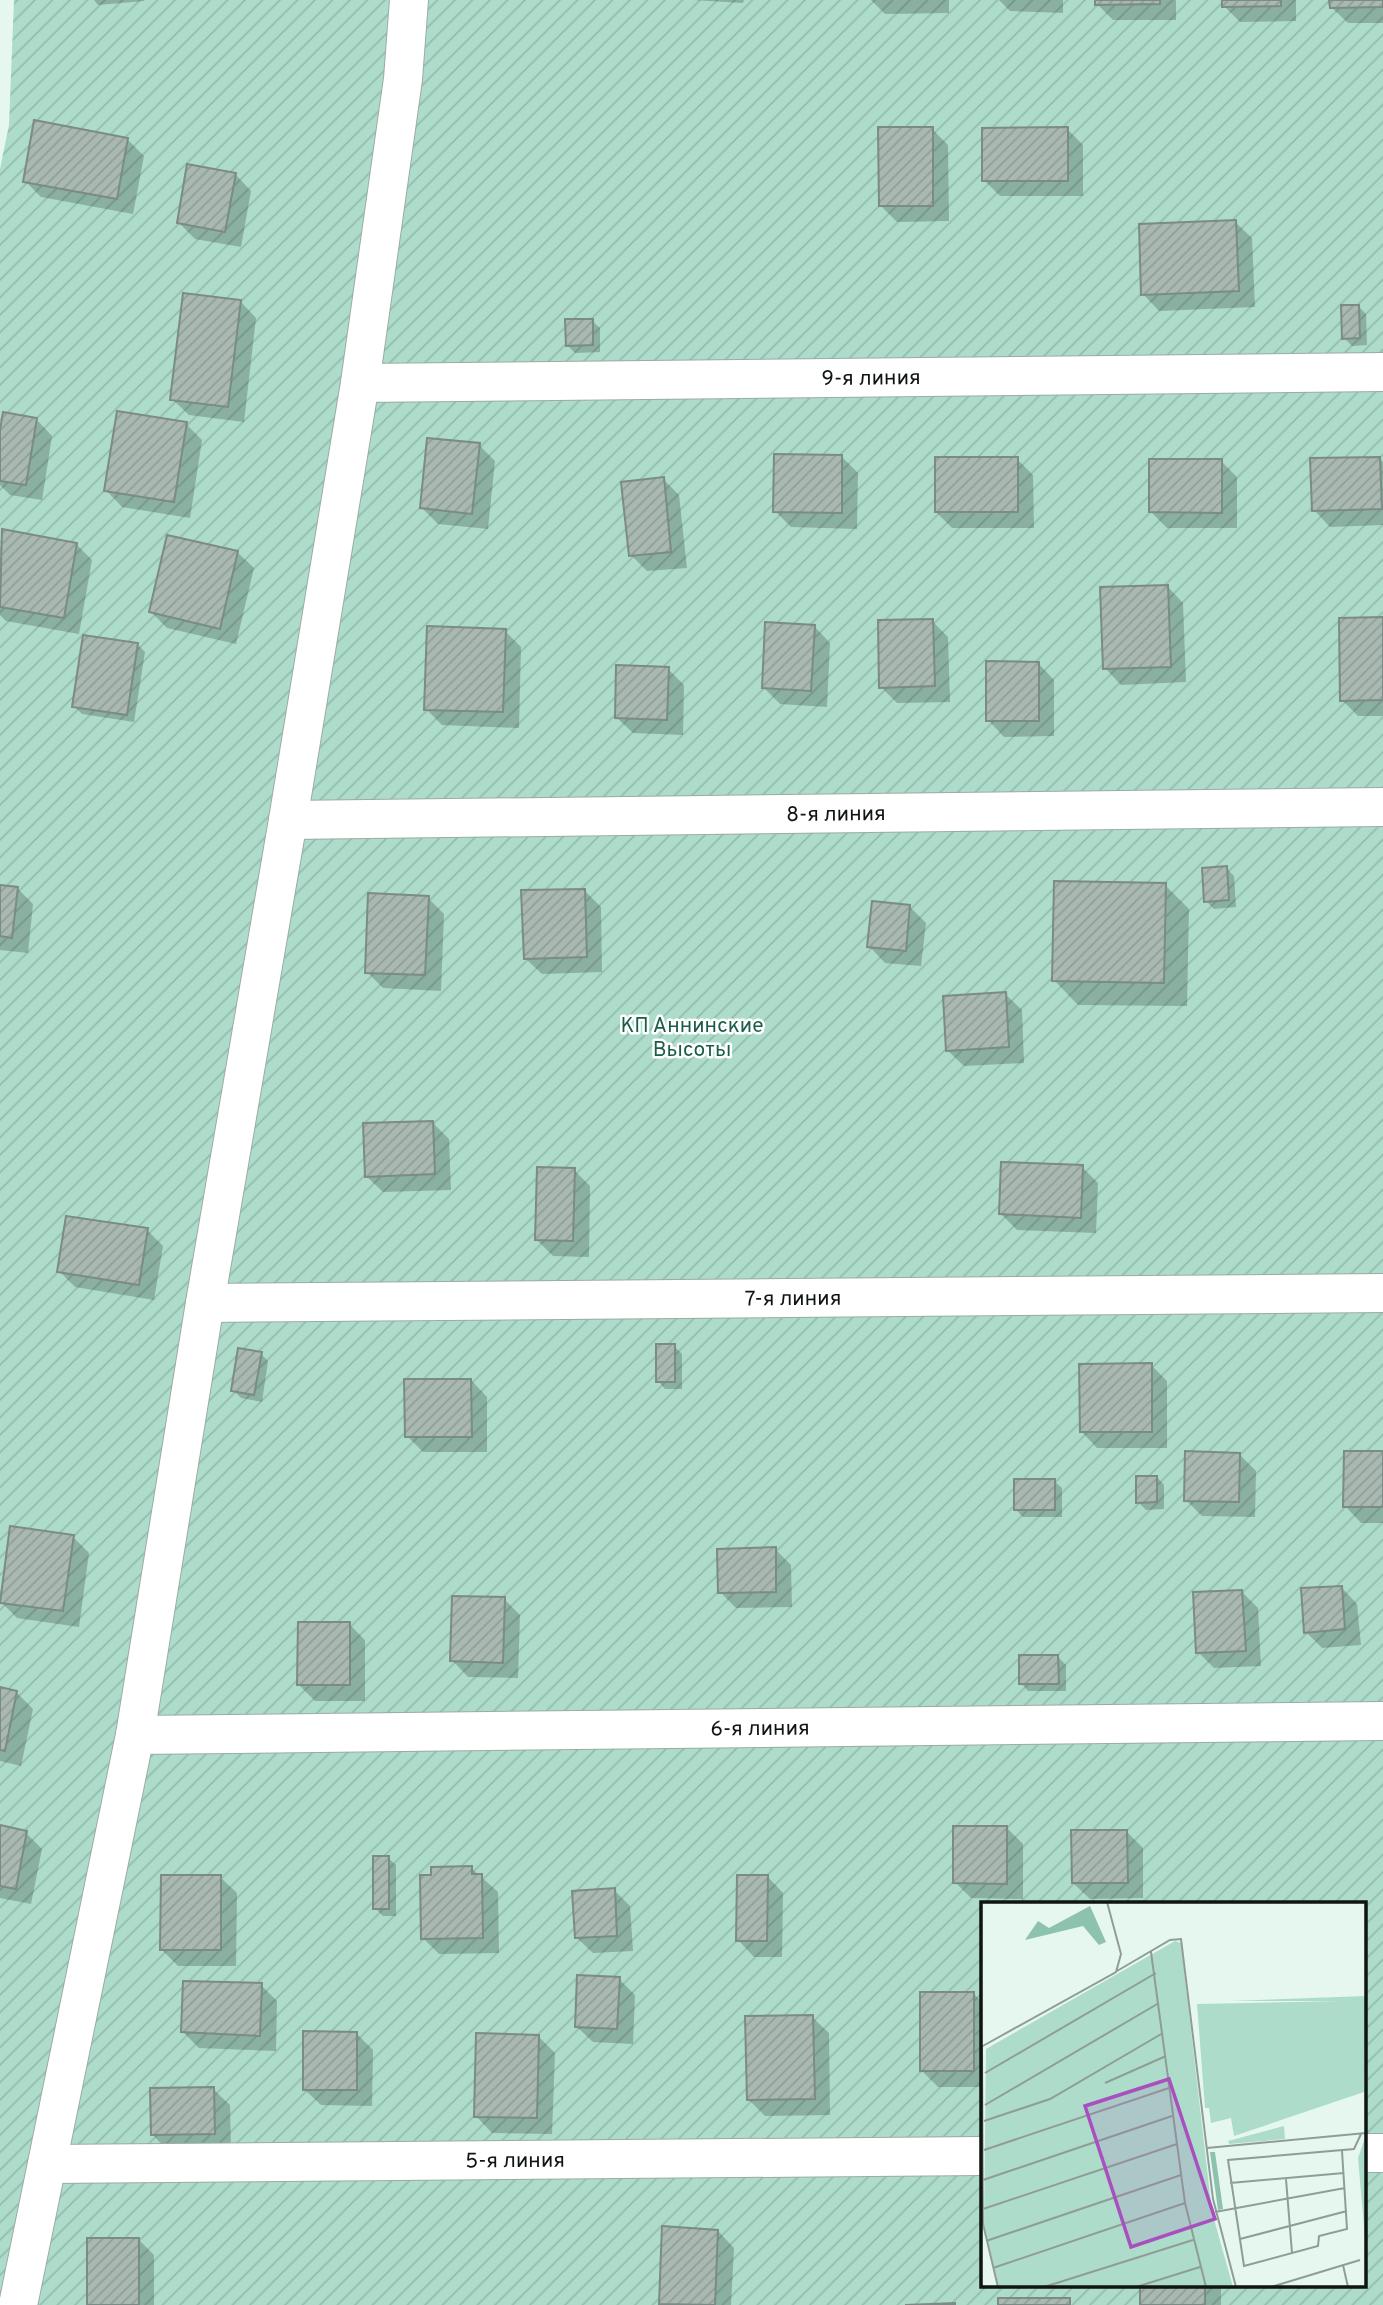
<svg xmlns="http://www.w3.org/2000/svg" width="1383" height="2305" viewBox="0 0 1383 2305" font-family="Overpass,sans-serif">
  <style>
    .garden { fill: url(#garden-furrows); fill-rule: evenodd }
    .shadow { fill: #0003 }
    .building { fill: url(#building-hatch); stroke: #7b8b85; stroke-width: 2 }
    .lines { fill: none; stroke-linecap: round; stroke-linejoin: round }
    .minor-casing { stroke: #9caba5; stroke-width: 40 }
    .minor { stroke: #fff; stroke-width: 38 }
    .labels { text-anchor: middle; stroke-width: 5; stroke-linejoin: round; paint-order: stroke }
    .street-label { font-size: 21px; fill: #0f1512; stroke: #fff }
    .park-label { font-size: 21px; fill: #1a5e4a; stroke: #fff }
    .inset-road { fill: none; stroke: #909d97; stroke-width: 2 }
    .view { fill: #a850bd; fill-opacity: 0.15; stroke: #a850bd; stroke-width: 3.5 }
    .inset-edge { fill: none; stroke: #0f1512; stroke-width: 3.5 }
  </style>
  <defs>
    <pattern id="garden-furrows" width="10" height="10" patternUnits="userSpaceOnUse" patternTransform="scale(1.75)"><rect width="10" height="10" fill="#addcca"/><path d="M-1 1l2-2M0 10L10 0M9 11l2-2" fill="none" stroke="#94bcac"/></pattern>
    <pattern id="building-hatch" width="6" height="6" patternUnits="userSpaceOnUse" patternTransform="scale(1.75)"><rect width="6" height="6" fill="#a9b9b2"/><path d="M-1 1l2-2M0 6l6-6M5 7l2-2" fill="none" stroke="#909e98"/></pattern>
  </defs>
  <rect width="100%" height="100%" fill="#e6f7f0"/>
  <!-- garden -->
  <path class="garden" d="M14 0H1383V2305H0V169L9 125ZM982 1904H1364V2286H982Z"/>
  <!-- shadow -->
  <g class="shadow">
    <polygon points="94,0 144,0 144,1 98,5"/>
    <polygon points="692,0 744,0 743,3"/>
    <polygon points="871,0 949,0 949,13 885,14"/>
    <polygon points="999,0 1063,0 1063,13 1010,11"/>
    <polygon points="1096,0 1176,0 1176,20 1113,20 1097,4"/>
    <polygon points="1224,0 1296,0 1296,21 1240,22 1224,6"/>
    <polygon points="1331,0 1383,0 1383,23 1348,23 1331,7"/>
    <polygon points="932,129 948,145 949,221 897,222 881,206"/>
    <polygon points="1067,129 1083,145 1083,196 1000,196 984,180"/>
    <polygon points="127,139 144,156 133,214 41,197 25,181"/>
    <polygon points="235,174 251,191 241,247 195,239 179,223"/>
    <polygon points="1235,222 1252,238 1255,307 1159,311 1143,294"/>
    <polygon points="240,301 256,318 244,422 189,415 172,399"/>
    <polygon points="1358,306 1366,314 1367,345 1352,346 1344,338"/>
    <polygon points="592,321 600,328 600,352 575,353 567,345"/>
    <polygon points="36,419 52,436 42,500 10,495 0,485 0,441"/>
    <polygon points="186,424 202,440 190,518 122,507 106,490"/>
    <polygon points="479,445 495,461 488,529 438,524 422,508"/>
    <polygon points="842,457 858,473 857,529 791,527 775,511"/>
    <polygon points="1379,458 1383,462 1383,525 1330,527 1314,510"/>
    <polygon points="1017,459 1033,475 1034,528 952,528 936,512"/>
    <polygon points="1221,461 1237,477 1237,528 1167,528 1151,512"/>
    <polygon points="663,479 679,495 687,568 647,571 631,555"/>
    <polygon points="3,531 76,544 92,560 79,634 6,621 0,615 0,549"/>
    <polygon points="237,552 254,568 236,644 167,628 151,612"/>
    <polygon points="1167,586 1183,603 1186,682 1121,685 1105,668"/>
    <polygon points="1383,619 1383,716 1358,716 1342,700"/>
    <polygon points="932,621 948,637 950,702 897,703 881,687"/>
    <polygon points="814,626 830,643 827,707 780,704 764,688"/>
    <polygon points="505,631 521,647 519,728 442,725 426,709"/>
    <polygon points="137,644 145,652 134,722 82,714 74,706"/>
    <polygon points="1038,663 1054,680 1054,736 1004,737 988,720"/>
    <polygon points="668,669 684,685 683,735 633,733 616,717"/>
    <polygon points="1226,868 1234,876 1236,907 1214,909 1206,901"/>
    <polygon points="1165,885 1189,909 1187,1006 1078,1005 1054,980"/>
    <polygon points="0,886 17,888 33,904 28,953 0,950"/>
    <polygon points="584,890 601,907 602,972 542,974 525,958"/>
    <polygon points="428,898 444,914 441,991 383,988 367,972"/>
    <polygon points="910,907 926,923 921,966 885,963 869,946"/>
    <polygon points="1005,994 1022,1010 1024,1063 964,1066 947,1050"/>
    <polygon points="433,1123 449,1139 451,1190 383,1192 366,1176"/>
    <polygon points="1082,1167 1098,1183 1096,1233 1017,1230 1001,1214"/>
    <polygon points="574,1170 590,1186 589,1257 553,1256 537,1240"/>
    <polygon points="147,1230 163,1246 154,1300 75,1287 59,1271"/>
    <polygon points="674,1346 682,1354 682,1389 665,1389 658,1381"/>
    <polygon points="261,1354 268,1361 262,1402 241,1398 233,1390"/>
    <polygon points="1151,1365 1167,1381 1167,1448 1097,1448 1081,1431"/>
    <polygon points="471,1380 487,1397 487,1452 423,1452 407,1436"/>
    <polygon points="1383,1453 1383,1523 1361,1523 1345,1506"/>
    <polygon points="1239,1454 1256,1471 1255,1517 1202,1516 1186,1500"/>
    <polygon points="1157,1477 1164,1485 1164,1509 1146,1510 1138,1502"/>
    <polygon points="1054,1481 1062,1488 1062,1517 1023,1517 1015,1509"/>
    <polygon points="73,1537 89,1553 79,1627 17,1618 1,1602"/>
    <polygon points="775,1549 791,1565 792,1607 736,1608 720,1592"/>
    <polygon points="1341,1587 1357,1604 1361,1645 1322,1648 1306,1632"/>
    <polygon points="1242,1592 1258,1608 1261,1666 1214,1668 1198,1652"/>
    <polygon points="504,1599 520,1615 518,1678 468,1677 452,1660"/>
    <polygon points="349,1624 365,1640 365,1701 315,1701 299,1685"/>
    <polygon points="1058,1657 1066,1665 1066,1691 1028,1691 1021,1683"/>
    <polygon points="0,1689 16,1692 33,1709 21,1766 0,1761"/>
    <polygon points="0,1827 26,1833 42,1849 31,1904 0,1898"/>
    <polygon points="1007,1828 1023,1844 1023,1899 971,1898 955,1882"/>
    <polygon points="1126,1831 1143,1848 1143,1898 1090,1899 1073,1883"/>
    <polygon points="388,1858 396,1865 396,1916 383,1916 375,1908"/>
    <polygon points="471,1868 498,1892 499,1953 439,1954 423,1938 432,1877"/>
    <polygon points="767,1876 783,1893 782,1957 754,1957 738,1940"/>
    <polygon points="220,1877 237,1893 236,1966 178,1966 162,1950"/>
    <polygon points="614,1890 630,1906 633,1951 593,1953 576,1937"/>
    <polygon points="619,1979 635,1995 633,2044 593,2042 576,2026"/>
    <polygon points="261,1985 277,2001 276,2051 199,2048 183,2032"/>
    <polygon points="973,1993 982,2002 982,2087 938,2087 922,2071"/>
    <polygon points="812,2017 829,2033 830,2115 765,2116 748,2099"/>
    <polygon points="357,2034 373,2050 372,2106 321,2105 304,2089"/>
    <polygon points="539,2037 555,2053 552,2134 492,2133 476,2116"/>
    <polygon points="213,2089 230,2105 231,2149 168,2151 152,2134"/>
    <polygon points="718,2231 734,2248 731,2305 662,2305 660,2303"/>
    <polygon points="138,2239 154,2255 154,2305 89,2305"/>
    <rect x="1142" y="2286" width="79" height="19"/>
  </g>
  <!-- building -->
  <g class="building">
    <polygon points="1095,0 1160,0 1160,4 1095,5"/>
    <polygon points="1222,0 1281,0 1281,6 1222,7"/>
    <polygon points="1329,0 1383,0 1383,7 1330,8"/>
    <polygon points="34,120 128,138 117,199 23,182"/>
    <polygon points="878,127 933,127 933,206 879,206"/>
    <polygon points="1068,127 1068,181 982,181 982,128"/>
    <polygon points="187,164 236,173 225,232 177,223"/>
    <polygon points="1236,220 1239,291 1141,295 1139,224"/>
    <polygon points="183,293 241,300 228,407 170,400"/>
    <polygon points="1341,305 1359,305 1360,338 1342,339"/>
    <polygon points="565,319 593,319 593,345 566,346"/>
    <polygon points="117,411 187,422 174,502 104,491"/>
    <polygon points="3,412 37,418 26,485 0,481 0,430"/>
    <polygon points="427,438 480,443 472,514 420,508"/>
    <polygon points="774,454 842,455 842,513 773,512"/>
    <rect x="935" y="457" width="83" height="55"/>
    <polygon points="1380,457 1382,509 1312,511 1310,458"/>
    <polygon points="1149,459 1222,459 1222,513 1149,512"/>
    <polygon points="664,477 671,552 629,556 621,482"/>
    <polygon points="2,529 77,543 64,618 0,607"/>
    <polygon points="167,535 238,551 220,629 149,612"/>
    <polygon points="1168,585 1171,667 1103,669 1100,587"/>
    <polygon points="1383,617 1383,700 1340,701 1339,618"/>
    <polygon points="933,619 935,686 879,688 878,620"/>
    <polygon points="765,622 815,625 811,691 762,688"/>
    <polygon points="427,626 506,629 503,712 424,710"/>
    <polygon points="83,635 138,643 127,715 72,707"/>
    <polygon points="986,661 1039,662 1039,721 986,721"/>
    <polygon points="616,665 669,667 667,720 615,718"/>
    <polygon points="1227,866 1229,900 1204,902 1202,868"/>
    <polygon points="1054,881 1166,883 1164,983 1052,981"/>
    <polygon points="0,885 18,887 12,938 0,936"/>
    <polygon points="585,889 587,957 524,959 521,890"/>
    <polygon points="368,893 429,896 425,975 365,973"/>
    <polygon points="872,901 910,905 906,951 867,947"/>
    <polygon points="1006,992 1009,1047 946,1051 943,996"/>
    <polygon points="433,1121 435,1174 365,1177 363,1123"/>
    <polygon points="1001,1162 1083,1165 1081,1218 999,1214"/>
    <polygon points="537,1167 575,1168 573,1241 535,1240"/>
    <polygon points="66,1216 148,1228 139,1285 57,1272"/>
    <rect x="656" y="1344" width="19" height="38"/>
    <polygon points="238,1348 262,1352 254,1395 231,1391"/>
    <polygon points="1152,1363 1152,1432 1080,1432 1079,1364"/>
    <polygon points="404,1379 471,1379 472,1437 405,1437"/>
    <polygon points="1185,1451 1240,1453 1239,1502 1184,1501"/>
    <polygon points="1344,1451 1383,1451 1383,1507 1343,1507"/>
    <polygon points="1136,1476 1157,1476 1157,1502 1136,1503"/>
    <rect x="1014" y="1479" width="41" height="31"/>
    <polygon points="10,1526 74,1535 63,1611 0,1603"/>
    <polygon points="776,1547 776,1592 718,1593 717,1549"/>
    <polygon points="1342,1586 1345,1629 1304,1633 1301,1588"/>
    <polygon points="1242,1590 1246,1651 1196,1653 1193,1592"/>
    <polygon points="452,1596 505,1597 503,1663 450,1661"/>
    <polygon points="298,1622 350,1622 350,1685 297,1685"/>
    <polygon points="1019,1655 1058,1655 1059,1684 1019,1684"/>
    <polygon points="0,1687 17,1691 5,1751 0,1750"/>
    <polygon points="0,1825 27,1831 16,1889 0,1886"/>
    <polygon points="953,1826 1007,1826 1007,1884 953,1883"/>
    <polygon points="1071,1830 1127,1830 1128,1883 1072,1883"/>
    <rect x="373" y="1856" width="16" height="53"/>
    <polygon points="472,1866 472,1874 482,1874 483,1938 421,1939 420,1875 431,1875 431,1867"/>
    <polygon points="161,1875 221,1875 221,1950 160,1950"/>
    <polygon points="737,1875 768,1875 767,1941 736,1941"/>
    <polygon points="615,1888 617,1936 575,1938 572,1891"/>
    <polygon points="577,1975 620,1977 617,2029 575,2027"/>
    <polygon points="183,1981 262,1983 260,2036 181,2032"/>
    <rect x="920" y="1992" width="54" height="79"/>
    <polygon points="813,2015 815,2099 747,2100 745,2016"/>
    <polygon points="303,2031 357,2032 357,2090 303,2090"/>
    <polygon points="476,2033 539,2035 537,2118 474,2117"/>
    <polygon points="214,2087 215,2134 151,2135 150,2088"/>
    <polygon points="662,2226 718,2230 715,2305 659,2304"/>
    <rect x="87" y="2238" width="52" height="67"/>
    <rect x="1140" y="2286" width="65" height="19"/>
    <rect x="998" y="2298" width="72" height="7"/>
    <polygon points="955,2303 955,2305 905,2305"/>
  </g>
  <g class="lines">
    <!-- minor casing -->
    <g class="minor-casing">
      <g id="minor">
        <path id="s1" d="M360 383 1383 372"/>
        <path id="s2" d="M288 820 1383 807"/>
        <path id="s3" d="M205 1303 1383 1293"/>
        <path id="s4" d="M135 1735 1383 1721"/>
        <polyline points="1364,2153 1383,2153"/>
        <path id="s5" d="M48 2164 982 2156"/>
        <polyline points="18,2305 135,1735 205,1303 288,820 360,383 403,79 409,0"/>
      </g>
    </g>
    <!-- minor -->
    <use href="#minor" class="minor"/>
  </g>
  <g class="labels">
    <!-- street labels -->
    <g class="street-label">
      <text dy="7" stroke="none"><textPath href="#s1" startOffset="511">9-я линия</textPath></text>
      <text dy="7" stroke="none"><textPath href="#s2" startOffset="548">8-я линия</textPath></text>
      <text dy="7" stroke="none"><textPath href="#s3" startOffset="588">7-я линия</textPath></text>
      <text dy="7" stroke="none"><textPath href="#s4" startOffset="625">6-я линия</textPath></text>
      <text dy="7" stroke="none"><textPath href="#s5" startOffset="467">5-я линия</textPath></text>
    </g>
    <!-- park labels -->
    <g class="park-label">
      <text x="692" y="1032">КП Аннинские<tspan x="692" dy="24">Высоты</tspan></text>
    </g>
  </g>
  <!-- overview -->
  <g transform="translate(981 1902)">
    <rect width="385" height="385" fill="#e6f7f0"/>
    <path d="M385 94 383 190 253 234 250 216 230 221 228 206H224L216 102 359 99H250ZM303 224 304 237 248 242 247 239Z" fill="#addcca"/>
    <path d="M109 4 125 40 118 43 102 24 44 38 57 19 68 26ZM229 250H234L242 307 237 308Z" fill="#8cc2ae"/>
    <path d="M385 233V347L377 256Z" fill="#addcca"/>
    <path d="M194 39 200 41 231 310 252 385H18L3 324 5 147Z" fill="#addcca"/>
    <path class="inset-road" d="M170 50 204 301 225 385M136 69 189 38 200 37 232 297 255 385M1 144 2 322 17 385M0 145 135 70 140 52 126 0M4 171 175 71M124 181 185 154M4 203 178 101M3 219 69 197 182 131M226 246 385 231M3 248 188 186M361 249 366 327 338 334 337 344 263 364 247 258 373 247 380 232M305 277 311 351M2 278 191 214M249 281 363 271M2 307 196 242M234 310 364 286M259 337 366 309M5 339 200 273M362 363 367 385M12 366 204 301M63 385 212 338M155 385 219 365M290 385 379 358"/>
    <path class="view" d="M188 177 234 317 150 345 104 204Z"/>
    <rect width="385" height="385" class="inset-edge"/>
  </g>
</svg>
